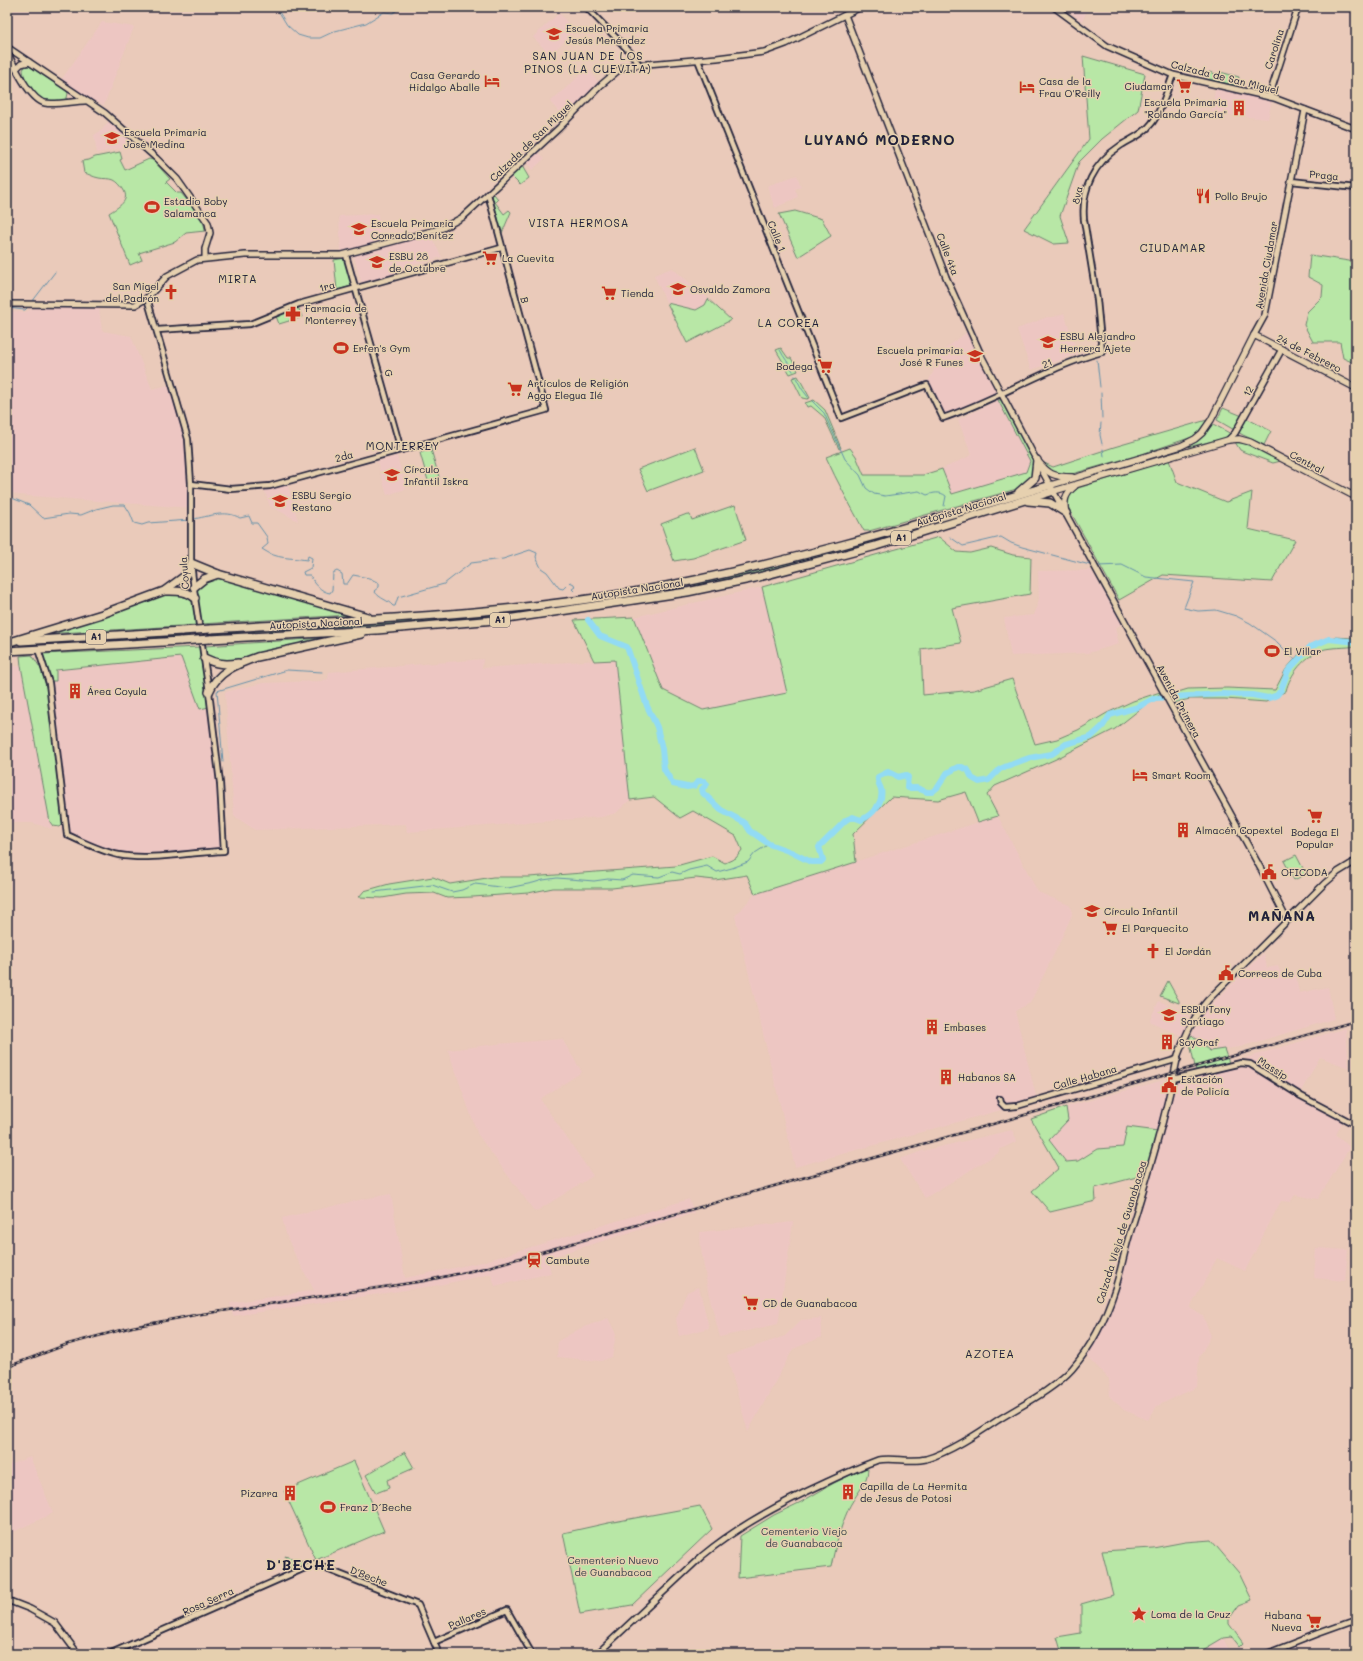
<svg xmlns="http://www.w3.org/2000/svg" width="1363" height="1661" viewBox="0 0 1363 1661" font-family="Mali,sans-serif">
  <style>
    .built { fill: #edc6c2 }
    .green { fill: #b8e7a6; stroke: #6d8470 }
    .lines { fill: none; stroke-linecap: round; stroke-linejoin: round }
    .stream { stroke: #6591aa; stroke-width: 1 }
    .river { stroke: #92dbf4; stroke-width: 6 }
    .tertiary-casing { stroke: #22223b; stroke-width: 8 }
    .secondary-casing { stroke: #22223b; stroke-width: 8 }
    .primary-casing { stroke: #22223b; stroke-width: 8 }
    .motorway-casing { stroke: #22223b; stroke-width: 10 }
    .tertiary { stroke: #e6d0af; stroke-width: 4.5 }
    .secondary { stroke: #e6d0af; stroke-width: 5 }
    .primary { stroke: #e6d0af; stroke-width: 5.5 }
    .motorway { stroke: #e6d0af; stroke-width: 7 }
    .rail-casing { stroke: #22223b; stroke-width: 2.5 }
    .rail { stroke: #e6d0af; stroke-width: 1; stroke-dasharray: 3; stroke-linecap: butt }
    .motorway-bridge-casing { stroke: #22223b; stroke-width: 10; stroke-linecap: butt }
    .motorway-bridge { stroke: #e6d0af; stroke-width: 7 }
    .labels { text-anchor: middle; stroke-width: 3; stroke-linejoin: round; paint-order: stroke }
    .shield { fill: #e6d0af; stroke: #5d565e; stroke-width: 1 }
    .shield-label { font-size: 9px; font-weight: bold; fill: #22223b }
    .poi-label { font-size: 10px; fill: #22223b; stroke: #e6d0af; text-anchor: start }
    .street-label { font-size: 10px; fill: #22223b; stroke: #e6d0af }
    .park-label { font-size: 10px; fill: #38404b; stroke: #e6d0af }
    .neighbourhood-label { font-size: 11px; letter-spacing: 1px; fill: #22223b; stroke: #e6d0af }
    .district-label { font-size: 14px; font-weight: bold; letter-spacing: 1px; fill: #22223b; stroke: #e6d0af }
  </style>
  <rect width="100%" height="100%" fill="#eacaba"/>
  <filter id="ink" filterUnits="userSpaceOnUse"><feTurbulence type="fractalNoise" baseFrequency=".025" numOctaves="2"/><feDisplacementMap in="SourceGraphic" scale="8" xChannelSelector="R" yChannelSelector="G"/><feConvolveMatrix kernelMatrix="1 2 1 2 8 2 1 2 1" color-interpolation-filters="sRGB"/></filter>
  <g filter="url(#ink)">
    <!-- built -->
    <g class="built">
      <polygon points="1063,7 1089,7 1082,21"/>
      <polygon points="559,13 575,31 550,55 533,37"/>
      <polygon points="102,22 134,27 104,105 90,99 61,80"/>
      <polygon points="587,69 601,85 564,118 550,102"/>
      <polygon points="1215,89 1272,99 1268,119 1212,113"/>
      <polygon points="109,121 132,141 121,148 97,153 94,135 102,130"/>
      <polygon points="538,152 544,159 532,170 527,161"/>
      <polygon points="797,175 801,187 795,189 798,197 775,208 767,186"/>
      <polygon points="378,214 380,242 341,251 339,216"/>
      <polygon points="430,235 442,257 401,268 403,273 362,284 354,256"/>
      <polygon points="672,268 708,298 705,305 700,309 696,310 666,302 654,275"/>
      <polygon points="35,308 99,308 102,331 131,336 152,389 173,384 188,439 191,508 18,495 7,490 7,311 25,312"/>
      <polygon points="1064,313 1078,354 1031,370 1017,329 1047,317 1054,317"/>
      <polygon points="967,332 996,393 970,406 945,416 928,382 945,349"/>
      <polygon points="998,400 1030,461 1026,472 952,494 942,469 972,455 958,420"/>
      <polygon points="397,456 406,489 387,495 377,461"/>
      <polygon points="287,483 297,517 298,521 270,506 264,489"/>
      <polygon points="1091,570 1122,624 1115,628 1119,644 1088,653 1011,656 1004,618 1034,615 1039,599 1038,571"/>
      <polygon points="762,587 787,693 703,710 663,690 634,617"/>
      <polygon points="195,656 209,692 220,783 224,851 142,857 118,855 67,835 48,671"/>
      <polygon points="483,659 482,668 615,659 630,800 616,813 602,817 407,832 406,824 255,830 234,816 225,692 263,683 320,681 328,679 329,672"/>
      <polygon points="7,666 21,666 52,829 33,823 7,823"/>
      <polygon points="998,816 1038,892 1069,905 1072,909 1072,915 1056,950 1030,1003 1015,1011 1037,1100 795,1167 735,916 755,894"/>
      <polygon points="1264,953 1267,968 1278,966 1282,976 1295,972 1299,993 1328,987 1334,1019 1240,1047 1210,1051 1192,1035 1201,1015"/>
      <polygon points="1159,1001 1184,1011 1190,1021 1187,1030 1183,1034 1180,1035 1151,1022 1150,1019"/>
      <polygon points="1346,1028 1349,1068 1320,1057 1300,1093 1245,1058"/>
      <polygon points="562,1039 582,1072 540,1099 593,1176 535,1212 478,1135 448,1050 497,1044"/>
      <polygon points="1239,1066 1252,1069 1289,1093 1343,1120 1336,1135 1350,1147 1318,1199 1295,1195 1290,1202 1281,1201 1245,1271 1217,1258 1190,1308 1203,1316 1211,1336 1199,1357 1197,1387 1157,1406 1148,1420 1124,1410 1110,1397 1109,1379 1084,1353 1103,1320 1148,1174 1158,1131 1123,1147 1097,1149 1078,1161 1066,1162 1049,1140 1068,1120 1066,1107 1171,1078 1178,1081"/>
      <polygon points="1012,1130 1017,1141 999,1150 1000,1152 925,1198 900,1159 922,1151"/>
      <polygon points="391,1194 405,1278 482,1262 689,1199 694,1213 547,1258 551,1273 495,1286 491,1274 439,1285 233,1316 230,1303 316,1290 314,1290 295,1255 287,1237 282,1218 363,1199"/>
      <polygon points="793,1222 778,1324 720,1337 708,1291 701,1249 700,1232"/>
      <polygon points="1316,1248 1348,1250 1345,1281 1314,1278"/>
      <polygon points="699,1287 709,1328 679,1336 676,1319 687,1292"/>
      <polygon points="608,1318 616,1334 612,1357 601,1361 557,1357 558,1341 579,1329"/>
      <polygon points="821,1318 822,1337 793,1349 748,1432 727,1356 785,1336 801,1320"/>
      <polygon points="30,1457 53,1513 9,1534 7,1528 7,1466"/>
      <polygon points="1223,1638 1231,1654 1196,1654"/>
    </g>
    <!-- green -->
    <g class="green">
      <polygon points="1083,56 1145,74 1138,110 1102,139 1079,162 1060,216 1069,243 1054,244 1024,229 1089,139"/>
      <path d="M25 66H29L65 90 68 93 67 98C47 112 26 91 23 70Z"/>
      <polygon points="1209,72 1219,75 1220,72 1239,77 1237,86 1208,79"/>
      <path d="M120 152 122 159 120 160 125 170 149 159 153 160 170 179 166 182 177 193H181C189 203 205 218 205 231L186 233 175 242 139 253 142 260 130 265 109 213C118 207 131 201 123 189 121 186 118 182 114 180 110 178 103 179 99 178 93 177 89 174 84 173L82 161 89 160 95 157Z"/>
      <polygon points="522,166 529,178 520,185 511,176"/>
      <polygon points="494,194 498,199 495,202 504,214 509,210 511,212 502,233 492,196"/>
      <polygon points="795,211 822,219 831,236 798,257 779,214"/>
      <polygon points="1310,255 1349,261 1356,265 1356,364 1343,358 1340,342 1313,342 1304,325 1307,312 1322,297 1323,285 1308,277"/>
      <polygon points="345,258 352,286 337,290 334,260"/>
      <polygon points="708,299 731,320 687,343 667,303 696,310 705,305"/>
      <polygon points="297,308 299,309 302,317 279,324 276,316"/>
      <polygon points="781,348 788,358 791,358 798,371 790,374 776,350"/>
      <polygon points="798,376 810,398 807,399 802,398 792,378"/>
      <polygon points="814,400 825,410 841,448 839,449 824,417 811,406 807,407 805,403"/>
      <path d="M998 400H1002L1031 453 1034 461V475L1020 488 869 531H864C851 506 837 482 826 457L850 448 856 456 864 475H923L942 469 952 494 1026 472 1030 461Z"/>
      <polygon points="1223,408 1240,415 1271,431 1264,445 1243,435 1217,420"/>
      <path d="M1207 420 1195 436 1142 454 1072 474C1054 478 1050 471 1038 460L1053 467 1114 447Z"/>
      <polygon points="1213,424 1233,435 1225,438 1188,447 1199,440"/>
      <polygon points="1235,442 1252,445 1281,461 1273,463 1244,452 1240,450"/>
      <polygon points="430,446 439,477 437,481 429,484 420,453 426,451 425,447"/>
      <polygon points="695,447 704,470 648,491 638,469"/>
      <polygon points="1180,449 1180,451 1059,487 1058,486"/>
      <polygon points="1169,460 1177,482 1226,502 1252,492 1248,529 1295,540 1272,582 1163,575 1119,600 1067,505 1069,496 1078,488"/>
      <polygon points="1006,501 1007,503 799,563 695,586 694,584 798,561"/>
      <polygon points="735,505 746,540 693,558 674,561 661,524 687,514 690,515 692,520"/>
      <polygon points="939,537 957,552 970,553 991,548 1013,555 1031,557 1030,594 952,608 961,643 921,649 923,695 974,690 1012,679 1035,744 1057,739 1078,730 1107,713 1133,701 1163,691 1115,729 1056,759 995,786 987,795 998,816 978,822 966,792 938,800 891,797 853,834 856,862 755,894 747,875 715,880 696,878 612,888 553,888 528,893 473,897 447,898 434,893 406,894 382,898 359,897 364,891 389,884 433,877 450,884 493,877 529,877 676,866 712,856 725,863 736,858 742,850 736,836 693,811 680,818 654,797 630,800 615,660 594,661 574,620 634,617 663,690 703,710 787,693 762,587"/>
      <polygon points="214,576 350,615 200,624 197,588"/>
      <polygon points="679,587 680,589 596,603 513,615 513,613 596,601"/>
      <polygon points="167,593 180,593 194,600 196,625 43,634"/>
      <polygon points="504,614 504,616 390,624 208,634"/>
      <polygon points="189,635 190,636 49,645 48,643"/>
      <path d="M1356 636V646C1347 648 1329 647 1322 650 1305 656 1290 674 1286 691L1266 702 1225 699H1190L1173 703 1168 695 1188 689 1227 688 1275 690 1286 669 1302 651 1334 637 1353 638Z"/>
      <polygon points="340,637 239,661 228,662 206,657 205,646"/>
      <polygon points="199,647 209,707 200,709 181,657 56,670 56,681 50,681 42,659 43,654"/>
      <polygon points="32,655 41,669 47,690 63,824 60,827 53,826 50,822 21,666 20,656"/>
      <polygon points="1296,855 1306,874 1294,880 1284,861"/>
      <polygon points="1168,981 1179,1001 1179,1003 1160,996"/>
      <polygon points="1192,1035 1210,1051 1224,1049 1229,1063 1196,1071 1189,1039"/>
      <polygon points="1066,1107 1068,1120 1049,1140 1066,1162 1078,1161 1097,1149 1123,1147 1127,1127 1158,1131 1156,1135 1148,1174 1095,1188 1096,1201 1050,1212 1032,1191 1059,1168 1031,1119"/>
      <polygon points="405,1452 414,1468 387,1480 389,1488 376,1493 366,1475"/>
      <polygon points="354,1461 384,1531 316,1560 284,1491"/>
      <path d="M865 1468 868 1469C868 1484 853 1497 848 1510 840 1528 835 1547 831 1567L738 1578 740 1536 774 1515 801 1502 834 1483Z"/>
      <polygon points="700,1506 712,1529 632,1605 580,1614 563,1533 608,1523"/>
      <polygon points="1211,1540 1239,1573 1252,1600 1239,1605 1229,1619 1229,1624 1243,1643 1239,1647 1231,1637 1223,1638 1196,1654 1062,1654 1057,1637 1081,1633 1081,1604 1113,1595 1102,1551 1153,1548 1185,1542"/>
      <polygon points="285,1556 311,1564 292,1572"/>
    </g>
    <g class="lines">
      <!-- stream -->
      <g class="stream">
        <polyline points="276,7 287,25 298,35 308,38 320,38 335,31 366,23 384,12 393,13 402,7"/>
        <polyline points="32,302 55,272"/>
        <polyline points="7,308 25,310 29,306"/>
        <path d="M780 350C784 358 789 363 793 371"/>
        <polyline points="1097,360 1100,387"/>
        <polyline points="795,376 802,389 808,397"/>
        <polyline points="1101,393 1102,418"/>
        <path d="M812 401 824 413 845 459 860 475 866 488 874 494 885 496 919 491 927 495C933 493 940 491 946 496L944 506"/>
        <polyline points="1101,423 1100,435 1102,444"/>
        <polyline points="1103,449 1104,456"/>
        <polyline points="7,496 29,505 43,518 69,514 81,515 96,509 113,505 125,505 130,513 134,523 142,525 148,523 190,520"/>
        <path d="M193 519C208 517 225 509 240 518L249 516 252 523H257L267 537 268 544 262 549C278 560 289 557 307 560L308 556 312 558 311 568 303 572 304 575H310C314 583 321 592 330 593L332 590 333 573 337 571 342 574 343 584H347L353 575 369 578 379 583V587L374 591C381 600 387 599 393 606H395L398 597 444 584 471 563 503 559 530 550 537 553 536 557 541 568 547 572 559 588 563 589 570 582 574 584 575 587 572 589 575 592"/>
        <polyline points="950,537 963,546 1001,537 1011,543 1022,547 1090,565"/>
        <polyline points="1098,566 1122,565 1146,577 1194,582 1184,608 1198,611 1216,610 1236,616 1250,623 1277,642 1293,658 1298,659"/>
        <polyline points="223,762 217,691 287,670 322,672"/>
        <polyline points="374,892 432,885 452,892 462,890 475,884 508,888 533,883 543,880 557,878 594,881 608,879 622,880 633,875 659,877 672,872 680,874 689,870 707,866 717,872 732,868 748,862 755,853 769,844"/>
      </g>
      <!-- river -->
      <path class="river" d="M588 620 600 636 627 647 647 706 657 727 662 749 664 769 673 784 687 787 694 786 698 781H704L707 784 702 789 703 793 721 810 745 823 750 831 769 844 791 852 811 862H821L823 860 819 847 846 820 853 817 861 820C872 815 884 803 881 789 879 784 877 782 878 777L888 772 898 777 906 775 908 777 907 786 908 788H917L927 792H932L938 787 947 773 958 767H962L968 770 972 778 979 782 989 780 1000 769 1007 766 1029 758 1052 754 1066 744 1091 737 1103 726 1110 715 1138 707 1155 698 1222 694 1252 695 1268 698 1272 697 1277 695 1281 690 1288 671 1310 647 1329 639 1356 642"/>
      <!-- tertiary casing -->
      <g class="tertiary-casing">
        <g id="tertiary">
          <polyline points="586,7 629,51 639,64"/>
          <path d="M698 60 841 418 927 385 943 418C997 400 1047 367 1102 352L1097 300 1084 220C1081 189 1094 163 1120 146 1131 139 1144 134 1152 123 1162 110 1167 90 1173 75"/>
          <polyline points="1291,181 1356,188"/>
          <polyline points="346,255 401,450"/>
          <polyline points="157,330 250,324 299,304 501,248"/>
          <polyline points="191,484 231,489 270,486 546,410 488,194"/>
          <path d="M38 649 49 683 67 835C83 842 100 851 119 855 150 861 191 852 224 851L220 783 209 692 195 598 191 563V484L188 439 147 298"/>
          <polyline points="1173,1079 1241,1063 1250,1064 1301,1096 1356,1125"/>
          <polyline points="1000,1099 1001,1103 1005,1107 1017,1106 1178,1059"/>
          <polyline points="1356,1194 1355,1210 1356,1210"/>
          <polyline points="434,1642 507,1610 532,1654"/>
          <polyline points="109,1654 314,1564 418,1605 439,1654"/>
        </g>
      </g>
      <!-- secondary casing -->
      <g class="secondary-casing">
        <g id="secondary">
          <polyline points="1054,7 1107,46 1173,75 1274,98 1356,129"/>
          <polyline points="845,15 946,277 982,357 1040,467 1262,871 1287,920"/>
          <polyline points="7,47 105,113 156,158 177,179 208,223 210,233 205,249 205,258"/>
          <path d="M7 52C14 65 30 100 45 103 56 105 74 101 85 101"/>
          <polyline points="16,69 21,64 29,62"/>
          <polyline points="1269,97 1298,7"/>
          <polyline points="7,304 135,305 147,298 167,276 197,260 245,255 342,255 443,228 463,217 559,128 601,85 621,68 636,65 717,58 764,52 786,44 861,7"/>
          <polyline points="1254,335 1265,315 1305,110"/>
          <polyline points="1228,440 1235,433 1282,349"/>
          <polyline points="7,1600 30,1609 55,1623 78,1654"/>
          <path d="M597 1654 702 1556C739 1525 783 1502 827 1482 844 1474 861 1466 878 1460 894 1457 910 1463 926 1459 950 1452 977 1434 998 1420 1022 1405 1053 1390 1072 1369 1092 1346 1106 1317 1115 1289 1121 1271 1124 1252 1130 1233 1148 1175 1166 1116 1178 1055 1186 1035 1193 1017 1208 1000L1324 884 1338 872 1356 861"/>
          <polyline points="1266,1654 1317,1634 1356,1620"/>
        </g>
      </g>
      <!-- primary casing -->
      <g class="primary-casing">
        <g id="primary">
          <path d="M1037 460C1048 474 1053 477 1072 477"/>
          <polyline points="1051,485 1181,446 1195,439 1202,433 1211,420 1254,335 1356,388"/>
          <polyline points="1054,491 1228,440 1239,439 1250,442 1356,497"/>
          <path d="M1066 513C1063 501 1065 494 1075 486"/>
        </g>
      </g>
      <!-- motorway casing -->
      <g class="motorway-casing">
        <g id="motorway">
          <polyline points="1019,492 1035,478 1037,460"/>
          <polyline points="1028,501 1050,503 1066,513"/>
          <polyline points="194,587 204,579 218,574"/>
          <path d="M165 591C176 591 186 590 195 598"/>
          <path d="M210 629C351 620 494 616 634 592 775 567 913 526 1051 485"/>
          <polyline points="210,639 377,630 507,619 687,592 755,578 876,546 1054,491"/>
          <polyline points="21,641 182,631"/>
          <polyline points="10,642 102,614 164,591 186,575 191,563 218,574 368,617"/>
          <polyline points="7,651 181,641"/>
          <path d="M204 658C216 664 225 665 238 663"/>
          <path d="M209 692C217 672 237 664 257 657L361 634"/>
        </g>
      </g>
      <!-- tertiary -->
      <use href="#tertiary" class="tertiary"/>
      <!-- secondary -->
      <use href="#secondary" class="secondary"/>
      <!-- primary -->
      <use href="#primary" class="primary"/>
      <!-- motorway -->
      <use href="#motorway" class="motorway"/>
      <!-- rail casing -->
      <g class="rail-casing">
        <polyline id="rail" points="7,1367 68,1344 132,1327 195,1315 424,1281 485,1268 1356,1021"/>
      </g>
      <!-- rail -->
      <use href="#rail" class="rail"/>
      <!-- motorway-bridge casing -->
      <g class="motorway-bridge-casing">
        <g id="motorway-bridge">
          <polyline points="182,631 210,629"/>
          <polyline points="181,641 210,639"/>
        </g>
      </g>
      <!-- motorway-bridge -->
      <use href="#motorway-bridge" class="motorway-bridge"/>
    </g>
  </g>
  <!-- icons -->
  <defs>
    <g id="school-bare" transform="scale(1.2)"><path d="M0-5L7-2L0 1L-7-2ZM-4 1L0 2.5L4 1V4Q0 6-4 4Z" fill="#c8321e" stroke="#e6d0af" stroke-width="2.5" paint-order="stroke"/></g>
    <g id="hotel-bare" transform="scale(1.2)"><path d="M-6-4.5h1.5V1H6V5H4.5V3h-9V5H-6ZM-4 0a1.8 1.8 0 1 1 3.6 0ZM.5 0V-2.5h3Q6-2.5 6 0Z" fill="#c8321e" stroke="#e6d0af" stroke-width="2.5" paint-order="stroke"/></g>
    <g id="supermarket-bare" transform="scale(1.2)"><path d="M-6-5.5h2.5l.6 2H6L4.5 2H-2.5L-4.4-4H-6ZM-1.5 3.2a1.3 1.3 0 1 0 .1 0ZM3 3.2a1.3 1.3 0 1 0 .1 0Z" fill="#c8321e" stroke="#e6d0af" stroke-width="2.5" paint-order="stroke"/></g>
    <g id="building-bare" transform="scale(1.2)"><path d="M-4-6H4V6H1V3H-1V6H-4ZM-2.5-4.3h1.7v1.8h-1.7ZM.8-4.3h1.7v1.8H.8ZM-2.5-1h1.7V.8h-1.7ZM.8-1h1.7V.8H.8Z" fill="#c8321e" stroke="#e6d0af" stroke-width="2.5" paint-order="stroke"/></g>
    <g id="restaurant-bare" transform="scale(1.2)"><path d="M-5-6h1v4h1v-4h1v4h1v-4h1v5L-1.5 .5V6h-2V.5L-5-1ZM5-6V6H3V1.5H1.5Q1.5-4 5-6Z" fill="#c8321e" stroke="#e6d0af" stroke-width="2.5" paint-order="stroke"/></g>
    <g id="stadium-bare" transform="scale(1.2)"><path d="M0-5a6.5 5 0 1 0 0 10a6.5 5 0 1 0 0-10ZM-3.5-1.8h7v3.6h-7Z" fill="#c8321e" stroke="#e6d0af" stroke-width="2.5" paint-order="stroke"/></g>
    <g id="church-bare" transform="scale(1.2)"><path d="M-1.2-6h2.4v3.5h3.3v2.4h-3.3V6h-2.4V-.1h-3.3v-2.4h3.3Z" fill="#c8321e" stroke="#e6d0af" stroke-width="2.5" paint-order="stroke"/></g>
    <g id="pharmacy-bare" transform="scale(1.2)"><path d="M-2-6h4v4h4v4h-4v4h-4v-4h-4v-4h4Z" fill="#c8321e" stroke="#e6d0af" stroke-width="2.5" paint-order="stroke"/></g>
    <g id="civic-bare" transform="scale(1.2)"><path d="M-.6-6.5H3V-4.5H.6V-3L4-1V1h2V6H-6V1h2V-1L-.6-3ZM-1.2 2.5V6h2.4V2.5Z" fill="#c8321e" stroke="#e6d0af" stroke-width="2.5" paint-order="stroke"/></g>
    <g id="station-bare" transform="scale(1.2)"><path d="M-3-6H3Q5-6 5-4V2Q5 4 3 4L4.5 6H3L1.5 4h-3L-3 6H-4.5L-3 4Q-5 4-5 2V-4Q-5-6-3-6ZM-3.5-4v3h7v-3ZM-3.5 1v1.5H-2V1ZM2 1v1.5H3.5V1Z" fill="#c8321e" stroke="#e6d0af" stroke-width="2.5" paint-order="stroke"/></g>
    <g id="sight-bare" transform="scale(1.2)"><path d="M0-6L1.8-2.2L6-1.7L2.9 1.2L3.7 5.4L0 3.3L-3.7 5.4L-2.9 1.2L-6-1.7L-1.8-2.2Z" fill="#c8321e" stroke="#e6d0af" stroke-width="2.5" paint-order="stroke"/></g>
  </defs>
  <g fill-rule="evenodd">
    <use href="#school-bare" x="554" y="34"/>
    <use href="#hotel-bare" x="492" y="81"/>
    <use href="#supermarket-bare" x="1184" y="86"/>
    <use href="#hotel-bare" x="1027" y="87"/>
    <use href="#building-bare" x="1239" y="108"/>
    <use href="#school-bare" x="112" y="138"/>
    <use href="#restaurant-bare" x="1203" y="196"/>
    <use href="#stadium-bare" x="152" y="207"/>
    <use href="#school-bare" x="359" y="229"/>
    <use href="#supermarket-bare" x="490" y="258"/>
    <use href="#school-bare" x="377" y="262"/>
    <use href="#school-bare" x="678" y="289"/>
    <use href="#church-bare" x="171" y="292"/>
    <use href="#supermarket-bare" x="609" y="293"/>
    <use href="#pharmacy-bare" x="293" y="314"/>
    <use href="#school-bare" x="1048" y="342"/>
    <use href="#stadium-bare" x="341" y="348"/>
    <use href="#school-bare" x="975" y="356"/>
    <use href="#supermarket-bare" x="825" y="366"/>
    <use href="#supermarket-bare" x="515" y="389"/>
    <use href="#school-bare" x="392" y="475"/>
    <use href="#school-bare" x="280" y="501"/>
    <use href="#stadium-bare" x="1272" y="651"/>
    <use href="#building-bare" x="75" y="691"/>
    <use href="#hotel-bare" x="1140" y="775"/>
    <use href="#supermarket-bare" x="1315" y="816"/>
    <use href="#building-bare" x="1183" y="830"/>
    <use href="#civic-bare" x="1269" y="872"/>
    <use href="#school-bare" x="1092" y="911"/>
    <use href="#supermarket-bare" x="1110" y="928"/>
    <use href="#church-bare" x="1153" y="951"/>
    <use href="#civic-bare" x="1226" y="973"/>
    <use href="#school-bare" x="1169" y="1015"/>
    <use href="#building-bare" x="932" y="1027"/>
    <use href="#building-bare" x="1167" y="1042"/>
    <use href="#building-bare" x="946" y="1077"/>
    <use href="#civic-bare" x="1169" y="1085"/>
    <use href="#station-bare" x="534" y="1260"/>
    <use href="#supermarket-bare" x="751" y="1303"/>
    <use href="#building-bare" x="848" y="1492"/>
    <use href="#building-bare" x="290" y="1493"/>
    <use href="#stadium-bare" x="328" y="1507"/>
    <use href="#sight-bare" x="1139" y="1614"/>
    <use href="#supermarket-bare" x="1314" y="1621"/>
  </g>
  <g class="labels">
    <!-- shield labels -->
    <g class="shield">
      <rect x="891" y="531" width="20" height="14" rx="3"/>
      <rect x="490" y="613" width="20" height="14" rx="3"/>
      <rect x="86" y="630" width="20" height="14" rx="3"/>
    </g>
    <g class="shield-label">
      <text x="901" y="541">A1</text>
      <text x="500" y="623">A1</text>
      <text x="96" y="640">A1</text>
    </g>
    <!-- poi labels -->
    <g class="poi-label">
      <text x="566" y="32">Escuela Primaria<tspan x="566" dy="12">Jesús Menéndez</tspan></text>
      <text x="480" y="79" text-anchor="end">Casa Gerardo<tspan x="480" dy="12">Hidalgo Aballe</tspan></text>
      <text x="1039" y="85">Casa de la<tspan x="1039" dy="12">Frau O'Reilly</tspan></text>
      <text x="1172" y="90" text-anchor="end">Ciudamar</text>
      <text x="1227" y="106" text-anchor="end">Escuela Primaria<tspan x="1227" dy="12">"Rolando García"</tspan></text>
      <text x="124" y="136">Escuela Primaria<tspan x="124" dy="12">José Medina</tspan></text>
      <text x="1215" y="200">Pollo Brujo</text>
      <text x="164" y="205">Estadio Boby<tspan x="164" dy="12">Salamanca</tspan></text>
      <text x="371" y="227">Escuela Primaria<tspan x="371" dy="12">Conrado Benítez</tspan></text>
      <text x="389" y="260">ESBU 28<tspan x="389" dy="12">de Octubre</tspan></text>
      <text x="502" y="262">La Cuevita</text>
      <text x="159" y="290" text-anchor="end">San Migel<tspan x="159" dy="12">del Padrón</tspan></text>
      <text x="690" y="293">Osvaldo Zamora</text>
      <text x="621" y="297">Tienda</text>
      <text x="305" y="312">Farmacia de<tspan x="305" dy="12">Monterrey</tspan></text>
      <text x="1060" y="340">ESBU Alejandro<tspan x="1060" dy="12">Herrera Ajete</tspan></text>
      <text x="353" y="352">Erfen's Gym</text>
      <text x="963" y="354" text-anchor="end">Escuela primaria:<tspan x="963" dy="12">José R Funes</tspan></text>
      <text x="813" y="370" text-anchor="end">Bodega</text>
      <text x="527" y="387">Artículos de Religión<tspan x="527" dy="12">Aggo Elegua Ilé</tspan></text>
      <text x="404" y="473">Círculo<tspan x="404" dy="12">Infantil Iskra</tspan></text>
      <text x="292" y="499">ESBU Sergio<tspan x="292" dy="12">Restano</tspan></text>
      <text x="1284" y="655">El Villar</text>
      <text x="87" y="695">Área Coyula</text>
      <text x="1152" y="779">Smart Room</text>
      <text x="1195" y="834">Almacén Copextel</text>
      <text x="1315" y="836" text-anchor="middle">Bodega El<tspan x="1315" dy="12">Popular</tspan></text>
      <text x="1281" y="876">OFICODA</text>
      <text x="1104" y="915">Círculo Infantil</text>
      <text x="1122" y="932">El Parquecito</text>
      <text x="1165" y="955">El Jordán</text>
      <text x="1238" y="977">Correos de Cuba</text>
      <text x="1181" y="1013">ESBU Tony<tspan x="1181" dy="12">Santiago</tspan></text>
      <text x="944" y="1031">Embases</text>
      <text x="1179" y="1046">SoyGraf</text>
      <text x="958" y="1081">Habanos SA</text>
      <text x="1181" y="1083">Estación<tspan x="1181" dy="12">de Policía</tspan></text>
      <text x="546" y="1264">Cambute</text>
      <text x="763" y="1307">CD de Guanabacoa</text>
      <text x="860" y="1490">Capilla de La Hermita<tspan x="860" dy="12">de Jesus de Potosi</tspan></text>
      <text x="278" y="1497" text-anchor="end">Pizarra</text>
      <text x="340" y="1511">Franz D´Beche</text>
      <text x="1151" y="1618">Loma de la Cruz</text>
      <text x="1302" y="1619" text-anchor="end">Habana<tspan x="1302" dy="12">Nueva</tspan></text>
    </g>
    <!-- street labels -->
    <g class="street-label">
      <text transform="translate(1274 49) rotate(-72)" y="4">Carolina</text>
      <text transform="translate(1225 77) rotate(14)" y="4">Calzada de San Miguel</text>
      <text transform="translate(531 141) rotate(-44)" y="4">Calzada de San Miguel</text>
      <text transform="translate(1324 175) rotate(6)" y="4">Praga</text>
      <text transform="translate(1077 195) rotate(-78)" y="4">8va</text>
      <text transform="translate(777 236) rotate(68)" y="4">Calle 1</text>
      <text transform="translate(948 254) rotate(69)" y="4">Calle 4ta</text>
      <text transform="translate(1266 265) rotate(-80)" y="4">Avenida Ciudamar</text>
      <text transform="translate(327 286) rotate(-16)" y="4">1ra</text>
      <text transform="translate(525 300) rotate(75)" y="4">B</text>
      <text transform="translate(1309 353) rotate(27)" y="4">24 de Febrero</text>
      <text transform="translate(1047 363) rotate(-23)" y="4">21</text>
      <text transform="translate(389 373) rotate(74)" y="4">G</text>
      <text transform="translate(1248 391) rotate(-61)" y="4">12</text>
      <text transform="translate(344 456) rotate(-15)" y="4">2da</text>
      <text transform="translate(1307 462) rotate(28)" y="4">Central</text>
      <text transform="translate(961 509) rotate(-17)" y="4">Autopista Nacional</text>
      <text transform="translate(184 573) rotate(-94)" y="4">Coyula</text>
      <text transform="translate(637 589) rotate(-9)" y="4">Autopista Nacional</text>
      <text transform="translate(316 623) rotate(-3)" y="4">Autopista Nacional</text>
      <text transform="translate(1179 701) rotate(62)" y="4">Avenida Primera</text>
      <text transform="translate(1273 1068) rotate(32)" y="4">Massip</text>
      <text transform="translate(1085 1077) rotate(-16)" y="4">Calle Habana</text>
      <text transform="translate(1121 1232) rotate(-73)" y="4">Calzada Vieja de Guanabacoa</text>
      <text transform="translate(369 1576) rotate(21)" y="4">D'Beche</text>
      <text transform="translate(208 1601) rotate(-24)" y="4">Rosa Serra</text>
      <text transform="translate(467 1618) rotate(-23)" y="4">Pallares</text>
    </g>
    <!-- park labels -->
    <g class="park-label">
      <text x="804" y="1535">Cementerio Viejo<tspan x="804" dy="12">de Guanabacoa</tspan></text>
      <text x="613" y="1564">Cementerio Nuevo<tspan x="613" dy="12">de Guanabacoa</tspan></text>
    </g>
    <!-- neighbourhood labels -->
    <g class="neighbourhood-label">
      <text x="588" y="60">SAN JUAN DE LOS<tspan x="588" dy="13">PINOS (LA CUEVITA)</tspan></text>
      <text x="579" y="227">VISTA HERMOSA</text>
      <text x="1173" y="252">CIUDAMAR</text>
      <text x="238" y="283">MIRTA</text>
      <text x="789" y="327">LA COREA</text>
      <text x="403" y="450">MONTERREY</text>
      <text x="990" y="1358">AZOTEA</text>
    </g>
    <!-- district labels -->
    <g class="district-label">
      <text x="880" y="145">LUYANÓ MODERNO</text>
      <text x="1282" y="921">MAÑANA</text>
      <text x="301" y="1570">D'BECHE</text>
    </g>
  </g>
  <!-- margin -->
  <rect width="1363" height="1661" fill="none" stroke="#e6d0af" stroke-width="24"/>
  <rect x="12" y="12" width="1339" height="1637" fill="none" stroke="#22223b" stroke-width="1.5" filter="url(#ink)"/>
</svg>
